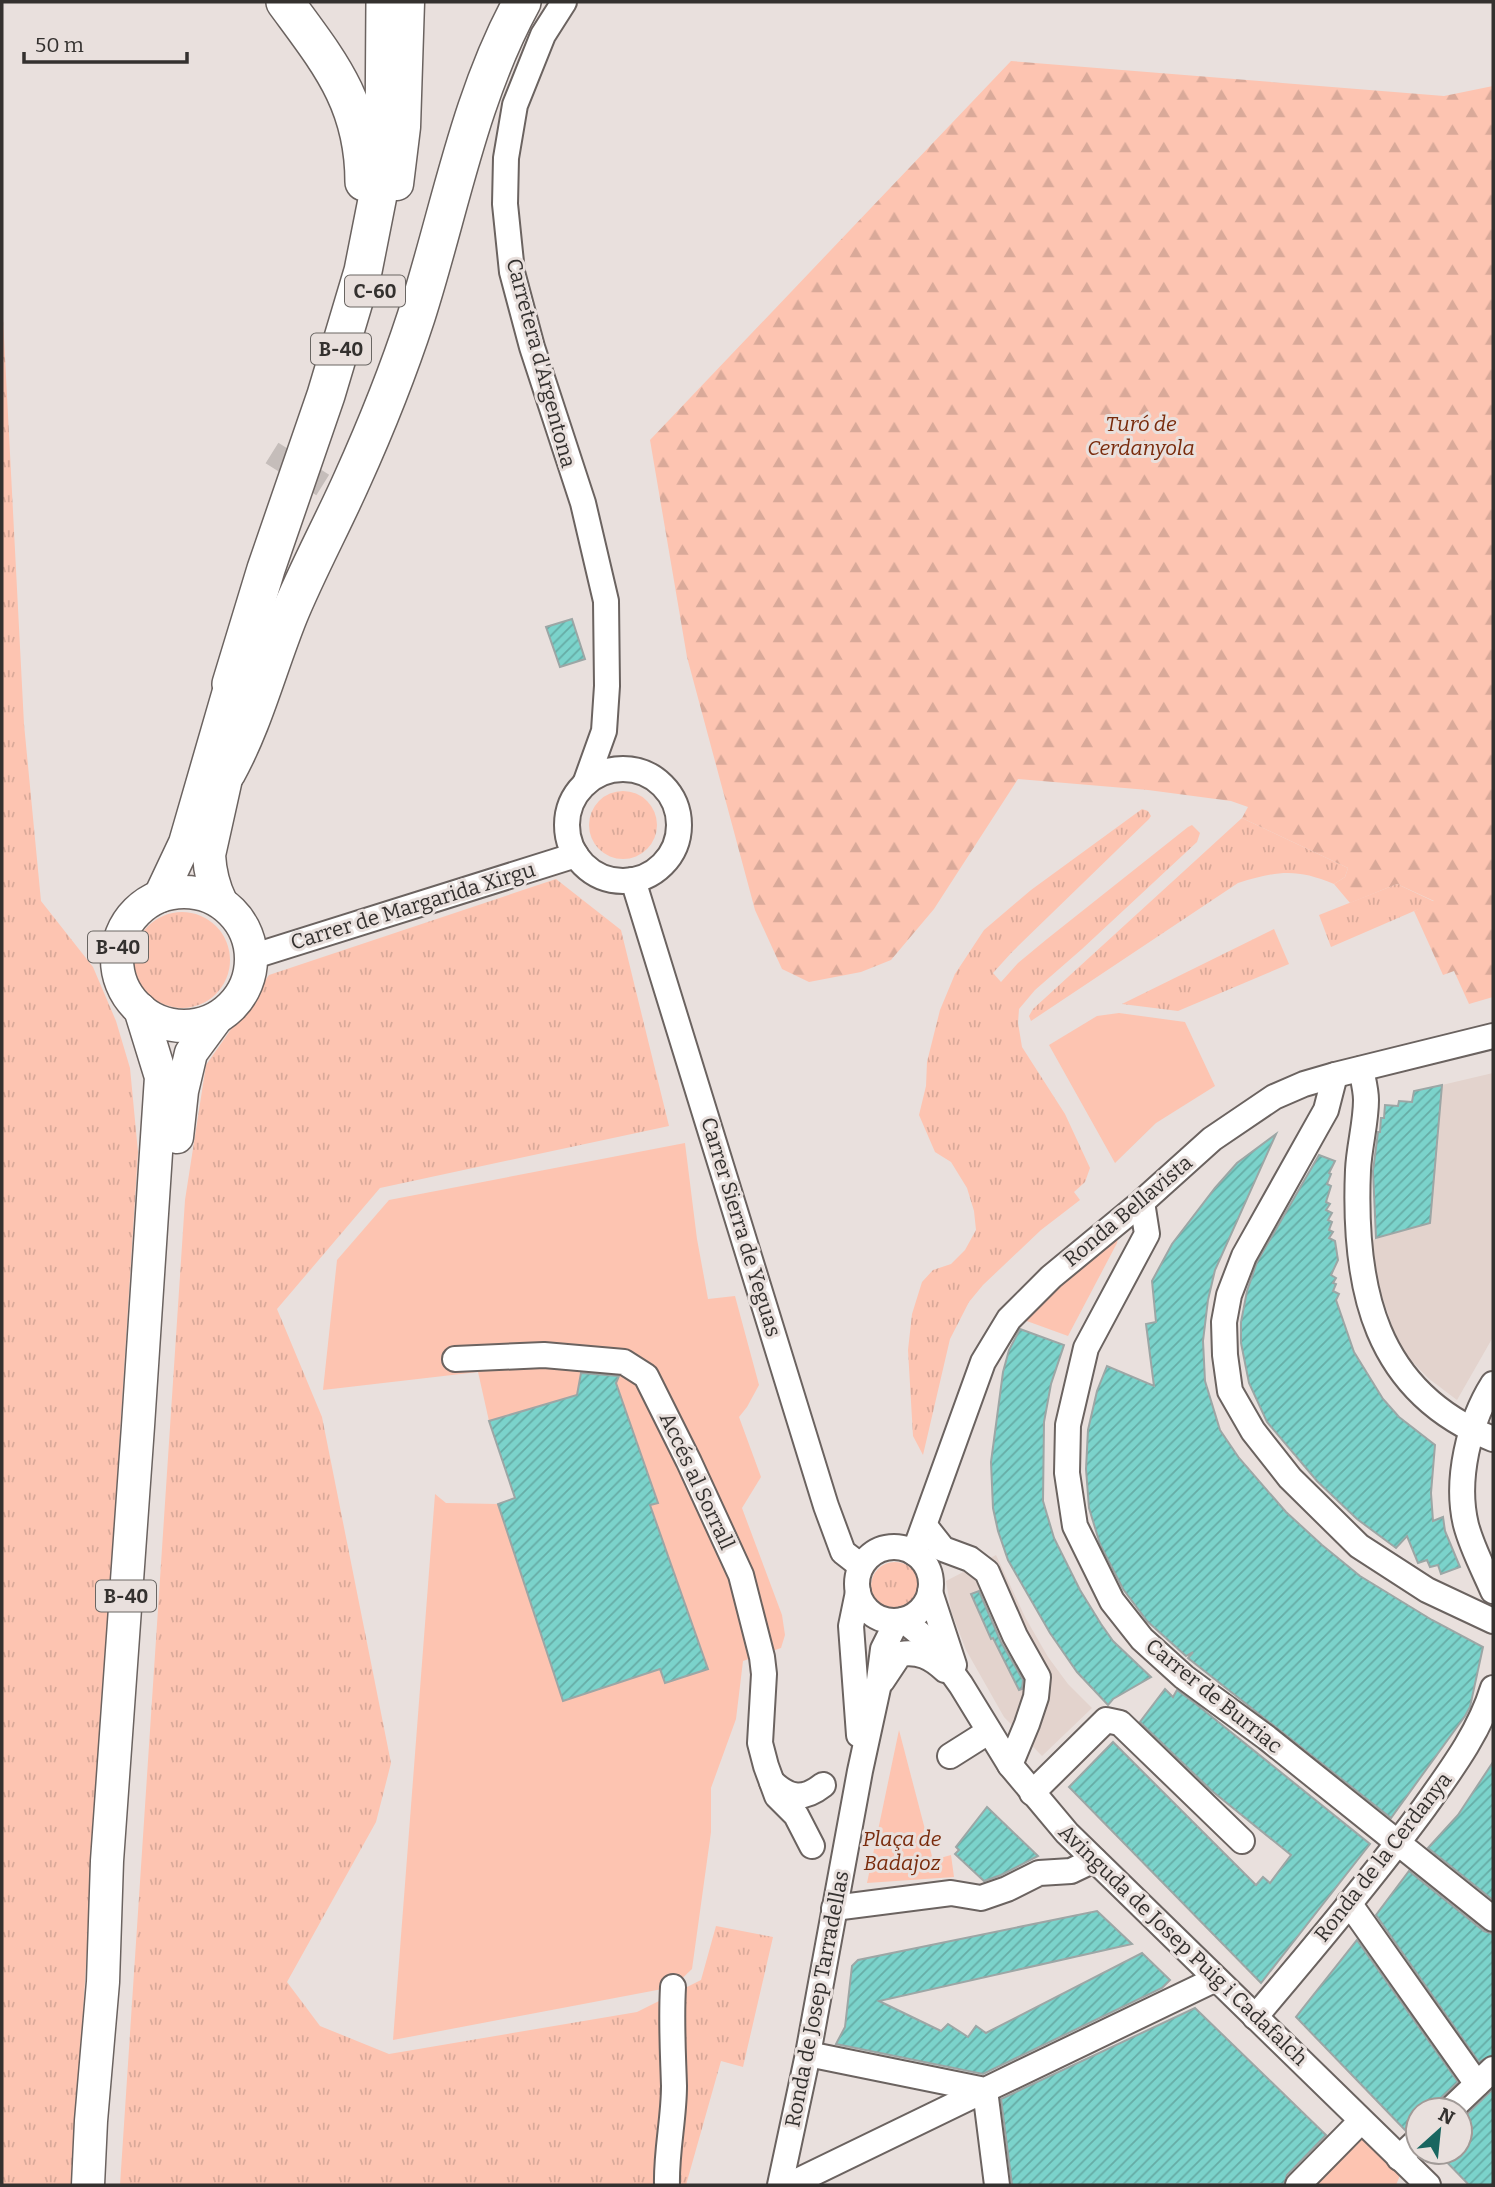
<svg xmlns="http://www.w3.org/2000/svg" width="1495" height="2187" viewBox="0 0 1495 2187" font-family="Bitter,serif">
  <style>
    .built { fill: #e3d3cd }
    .grass { fill: url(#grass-tufts) }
    .forest { fill: url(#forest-firs) }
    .park { fill: #fdc4b1 }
    .building { fill: url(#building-hatch); stroke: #9ca6a5; stroke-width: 2 }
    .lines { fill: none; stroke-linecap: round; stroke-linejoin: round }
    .minor-tunnel { stroke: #c5bdba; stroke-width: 24; stroke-dasharray: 24 12; stroke-linecap: butt }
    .minor-casing { stroke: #6b6360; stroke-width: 28 }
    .major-casing { stroke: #6b6360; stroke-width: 35 }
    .highway-casing { stroke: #6b6360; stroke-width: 40 }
    .minor { stroke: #fff; stroke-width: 24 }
    .major { stroke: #fff; stroke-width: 32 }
    .highway { stroke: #fff; stroke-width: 37 }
    .labels { text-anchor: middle; stroke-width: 6; stroke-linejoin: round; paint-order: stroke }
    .shield { fill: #e9e0dd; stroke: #6a6663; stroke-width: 2 }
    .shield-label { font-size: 19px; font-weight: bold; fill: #34312f }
    .street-label { font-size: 21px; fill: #34312f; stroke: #e9e0dd }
    .park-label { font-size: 21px; font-style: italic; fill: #792b0c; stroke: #e9e0dd }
  </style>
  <defs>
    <pattern id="grass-tufts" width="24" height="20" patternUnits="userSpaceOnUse" patternTransform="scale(1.75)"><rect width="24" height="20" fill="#fdc4b1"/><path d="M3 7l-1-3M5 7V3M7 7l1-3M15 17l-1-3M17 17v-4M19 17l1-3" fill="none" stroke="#d9a999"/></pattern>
    <pattern id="forest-firs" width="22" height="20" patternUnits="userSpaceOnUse" patternTransform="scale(1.75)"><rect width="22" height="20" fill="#fdc4b1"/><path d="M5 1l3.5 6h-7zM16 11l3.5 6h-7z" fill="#d9a999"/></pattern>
    <pattern id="building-hatch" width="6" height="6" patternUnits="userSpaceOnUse" patternTransform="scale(1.75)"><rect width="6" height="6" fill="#7bd3cb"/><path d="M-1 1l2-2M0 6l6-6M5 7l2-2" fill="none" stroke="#66aca5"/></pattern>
  </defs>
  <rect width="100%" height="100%" fill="#e9e0dd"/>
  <!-- built -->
  <g class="built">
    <polygon points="1493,1073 1493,1337 1457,1400 1428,1378 1407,1356 1406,1358 1398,1343 1380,1290 1372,1250 1373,1249 1372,1240 1430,1223 1442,1085"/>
    <polygon points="996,1555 1025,1617 1048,1657 1068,1684 1092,1708 1042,1756 1004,1717 966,1650 951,1611 946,1581"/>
  </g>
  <!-- grass -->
  <g class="grass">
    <polygon points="2,299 24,724 41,901 93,967 116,1021 130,1068 138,1152 72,2185 2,2185"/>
    <circle cx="623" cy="825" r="34"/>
    <polygon points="1142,809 1148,811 1151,816 1149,819 1012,952 993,973 1001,982 1018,963 1047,939 1188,827 1192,825 1200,833 1197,842 1082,949 1035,990 1019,1009 1018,1023 1022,1047 1065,1114 1090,1168 1085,1182 1074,1192 1080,1200 1041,1230 983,1285 969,1302 950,1339 923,1455 913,1436 908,1350 912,1314 922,1282 933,1270 951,1264 965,1250 976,1230 974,1211 967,1188 951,1162 935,1152 919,1115 926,1086 927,1062 940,1010 955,974 984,930 1031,890"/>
    <path d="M1242 818 1348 868 1345 877 1334 884C1296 868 1277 871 1238 883L1031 1021 1029 1016 1033 1009Z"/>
    <polygon points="556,879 621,930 669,1126 380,1188 277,1309 322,1417 391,1763 376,1822 287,1982 320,2026 389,2054 637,2012 701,1980 716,1926 773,1937 743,2067 721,2061 686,2185 120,2185 185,1200 206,1065 269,975"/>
    <polygon points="1397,884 1435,902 1331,947 1319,915"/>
    <circle cx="182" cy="960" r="48"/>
    <polygon points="1274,929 1289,964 1178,1011 1122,1004"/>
    <circle cx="895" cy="1586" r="24"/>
  </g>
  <!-- forest -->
  <polygon class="forest" points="1011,61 1444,96 1493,86 1493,997 1469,1004 1454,971 1443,975 1414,911 1434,901 1397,884 1350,903 1334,884 1345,877 1348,868 1242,818 1248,807 1231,801 1148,790 1018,779 934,909 891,960 861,972 809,982 782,969 755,910 687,657 650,440"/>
  <!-- park -->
  <g class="park">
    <polygon points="1119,1013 1185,1022 1215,1086 1156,1123 1115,1163 1049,1045 1097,1016"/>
    <polygon points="685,1143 697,1239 708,1299 735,1296 759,1385 747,1407 739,1417 761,1477 742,1508 782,1615 785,1635 781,1648 743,1661 736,1719 711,1788 711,1832 692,1969 673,1987 393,2040 435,1494 446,1503 498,1504 515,1497 489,1421 478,1372 323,1390 337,1260 389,1200"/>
    <polygon points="1118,1238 1117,1243 1068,1336 1024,1320 1064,1280"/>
    <polygon points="899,1730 933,1860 951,1855 954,1877 867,1883"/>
    <polygon points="1363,2137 1401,2173 1396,2185 1315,2185"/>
  </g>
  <!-- building -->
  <g class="building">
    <polygon points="572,619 585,659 560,667 546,627"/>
    <polygon points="1442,1085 1430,1223 1376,1238 1373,1171 1378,1132 1380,1132 1381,1118 1384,1118 1385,1105 1398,1106 1399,1101 1412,1102 1414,1091"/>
    <polygon points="1276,1134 1215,1270 1208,1300 1203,1341 1205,1381 1220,1430 1239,1458 1286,1512 1322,1545 1360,1576 1432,1620 1483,1647 1470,1707 1465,1716 1391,1818 1188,1658 1193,1652 1186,1656 1147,1621 1123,1589 1100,1544 1089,1508 1086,1469 1088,1430 1097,1391 1107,1366 1154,1386 1146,1324 1156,1322 1152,1281 1172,1244 1215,1188 1237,1163"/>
    <polygon points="1319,1155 1335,1161 1329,1173 1331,1174 1327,1184 1331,1186 1326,1202 1330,1204 1326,1210 1332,1213 1328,1220 1332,1222 1329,1230 1333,1232 1329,1238 1335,1241 1338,1260 1331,1275 1336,1278 1333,1283 1336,1284 1333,1291 1339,1294 1336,1300 1354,1352 1383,1399 1399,1417 1435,1445 1431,1493 1433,1521 1443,1517 1445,1531 1460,1567 1441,1574 1438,1565 1430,1567 1427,1560 1418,1563 1407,1536 1396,1548 1357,1519 1317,1481 1267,1422 1249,1383 1241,1343 1241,1322 1247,1291 1257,1262"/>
    <polygon points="1020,1329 1064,1345 1051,1384 1044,1422 1043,1501 1054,1538 1080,1590 1101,1624 1113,1641 1151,1677 1113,1699 1108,1705 1077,1672 1050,1633 1008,1560 998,1531 993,1508 991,1462 1003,1372 1009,1350"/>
    <polygon points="581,1373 619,1376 616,1383 658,1503 650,1505 708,1669 665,1683 660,1669 563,1701 498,1504 515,1498 489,1421 577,1395"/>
    <polygon points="979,1591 1001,1642 1023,1680 1022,1689 1019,1690 993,1638 991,1639 971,1594"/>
    <polygon points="1165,1689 1173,1697 1177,1690 1196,1704 1370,1844 1261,1983 1069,1787 1113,1742 1256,1885 1263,1877 1270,1883 1291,1855 1212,1791 1140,1722"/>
    <polygon points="1493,1762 1493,1900 1428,1848 1458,1815"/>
    <polygon points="987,1807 1038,1856 1001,1875 984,1881 955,1854 959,1850 956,1847"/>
    <polygon points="1409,1871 1484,1931 1493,1934 1493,2055 1479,2062 1376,1915"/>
    <polygon points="1097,1911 1132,1944 879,2001 941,2031 948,2024 968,2037 976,2026 986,2033 1142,1953 1170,1980 1162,1988 983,2074 836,2044 845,2027 852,1966 858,1960"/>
    <polygon points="1357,1940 1458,2082 1439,2100 1436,2110 1418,2110 1418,2126 1406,2131 1296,2017"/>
    <polygon points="1195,2008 1326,2135 1287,2175 1284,2184 1012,2185 1001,2099"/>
    <polygon points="1493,2089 1493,2185 1469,2185 1437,2152 1460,2152 1460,2121"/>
  </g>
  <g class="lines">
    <!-- minor-tunnel -->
    <polyline class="minor-tunnel" points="272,453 356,506"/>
    <!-- minor casing -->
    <g class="minor-casing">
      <g id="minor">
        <polyline points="564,2 543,35 515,105 506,158 505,204 512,272 532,347 583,503 606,601 607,686 604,731 585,784"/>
        <circle cx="623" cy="825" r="56"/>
        <polyline points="633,880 826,1506 843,1552 861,1566"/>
        <polyline points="251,957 576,855"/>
        <path d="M1361 1069C1363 1079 1366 1090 1366 1100 1366 1123 1359 1147 1358 1170 1353 1287 1374 1392 1493 1439"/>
        <polyline points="1335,1075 1326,1110 1244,1256 1229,1295 1224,1322 1225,1355 1230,1391 1253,1431 1290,1478 1359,1546 1427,1590 1493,1621"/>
        <polyline points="1142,1202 1147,1234 1086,1348 1068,1425 1067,1473 1075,1526 1112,1601 1142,1639 1184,1677 1267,1738 1493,1919"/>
        <polyline points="455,1359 544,1355 624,1362 646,1376 689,1462 741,1575 762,1657 764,1674 760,1743 766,1766 777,1796 796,1815 812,1846"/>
        <path d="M1493 1384C1469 1422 1455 1480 1466 1525 1472 1548 1484 1570 1493 1591"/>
        <polyline points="925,1526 943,1549 970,1559 987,1572 1015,1636 1038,1677 1036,1697 1027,1724 1010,1765"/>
        <circle cx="894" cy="1584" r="37"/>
        <polyline points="914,1553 983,1362 1009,1319 1051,1277 1142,1202 1212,1139 1274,1097 1304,1084 1335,1075 1493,1036"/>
        <polyline points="858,1592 851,1626 859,1735"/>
        <polyline points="930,1592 954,1665"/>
        <polyline points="903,1620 930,1642 961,1685 1010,1765 1067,1833 1428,2185"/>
        <path d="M882 1681 900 1654C919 1651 931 1657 945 1670"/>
        <polyline points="950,1756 988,1732"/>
        <path d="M772 1782C790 1799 804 1800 823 1785"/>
        <polyline points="1032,1793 1106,1720 1120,1723 1242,1841"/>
        <polyline points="1349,1903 1477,2084"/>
        <polyline points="834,1908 951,1893 981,1898 1007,1889 1039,1873 1071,1871 1094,1860"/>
        <path d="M1255 2017C1313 1949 1371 1880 1424 1808 1451 1770 1479 1733 1493 1688"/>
        <polyline points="808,2054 985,2090 1216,1979"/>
        <polyline points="1450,2110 1493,2069"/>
        <polyline points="1399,2158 1418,2140"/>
        <path d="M667 2185C666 2152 674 2119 674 2086 673 2053 671 2021 673 1987"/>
        <polyline points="780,2185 808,2054 860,1771 878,1688 883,1649 897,1621"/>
        <polyline points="789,2185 985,2090 997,2185"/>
        <polyline points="1298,2185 1361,2121"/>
      </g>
    </g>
    <!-- major casing -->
    <g class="major-casing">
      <g id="major">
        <polyline points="397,184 404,127 408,2"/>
        <circle cx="184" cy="959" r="67"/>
        <polyline points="160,896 185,843 231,684 241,663"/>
        <path d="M221 902C213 886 210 873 209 855L233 747"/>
        <polyline points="177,1137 182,1091 191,1053 216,1019"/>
        <polyline points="88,2185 91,2121 103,1982 107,1861 138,1426 161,1077 140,1009"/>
      </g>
    </g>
    <!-- highway casing -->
    <g class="highway-casing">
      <g id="highway">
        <path d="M285 2C329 62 364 103 364 182"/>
        <polyline points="231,684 266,569 326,395 363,271 379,190 384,146 385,2"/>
        <path d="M227 772C254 723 268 667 289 615 308 569 332 525 352 480 376 427 398 372 416 317 450 211 468 101 522 2"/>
      </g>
    </g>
    <!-- minor -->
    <use href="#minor" class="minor"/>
    <!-- major -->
    <use href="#major" class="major"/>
    <!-- highway -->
    <use href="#highway" class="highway"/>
  </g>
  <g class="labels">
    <!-- shield labels -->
    <g class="shield">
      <rect x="345" y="275.5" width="60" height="31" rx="5"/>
      <rect x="311" y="333.5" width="60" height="31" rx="5"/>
      <rect x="88" y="931.5" width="60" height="31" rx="5"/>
      <rect x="96" y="1580.5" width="60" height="31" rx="5"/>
    </g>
    <g class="shield-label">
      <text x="375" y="298">C-60</text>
      <text x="341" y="356">B-40</text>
      <text x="118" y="954">B-40</text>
      <text x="126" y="1603">B-40</text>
    </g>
    <!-- street labels -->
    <g class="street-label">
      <text transform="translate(541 363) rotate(75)" y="7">Carretera d'Argentona</text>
      <text transform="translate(413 906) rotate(-17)" y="7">Carrer de Margarida Xirgu</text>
      <text transform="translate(1128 1211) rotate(-40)" y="7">Ronda Bellavista</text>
      <text transform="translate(741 1227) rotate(73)" y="7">Carrer Sierra de Yeguas</text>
      <text transform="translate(697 1481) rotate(65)" y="7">Accés al Sorrall</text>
      <text transform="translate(1214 1696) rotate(39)" y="7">Carrer de Burriac</text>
      <text transform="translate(1383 1857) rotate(-52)" y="7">Ronda de la Cerdanya</text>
      <text transform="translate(1183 1945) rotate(44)" y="7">Avinguda de Josep Puig i Cadafalch</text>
      <text transform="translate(817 1999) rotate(-79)" y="7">Ronda de Josep Tarradellas</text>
    </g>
    <!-- park labels -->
    <g class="park-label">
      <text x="1141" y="431">Turó de<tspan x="1141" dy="24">Cerdanyola</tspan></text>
      <text x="902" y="1846">Plaça de<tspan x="902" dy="24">Badajoz</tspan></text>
    </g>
  </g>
  <!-- border -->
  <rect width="1495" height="2187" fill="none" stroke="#34312f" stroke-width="7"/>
  <!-- north arrow -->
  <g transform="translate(1439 2131) rotate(27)"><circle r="33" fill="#e9e0dd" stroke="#a19a97" stroke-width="2"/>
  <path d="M0-5L12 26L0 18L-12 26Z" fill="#196660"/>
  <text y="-10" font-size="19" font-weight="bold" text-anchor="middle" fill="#34312f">N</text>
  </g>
  <!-- scale -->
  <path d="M24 52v10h163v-10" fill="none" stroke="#34312f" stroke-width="3.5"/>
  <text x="35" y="52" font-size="21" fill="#34312f" stroke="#e9e0dd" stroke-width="5" paint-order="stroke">50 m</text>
</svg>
